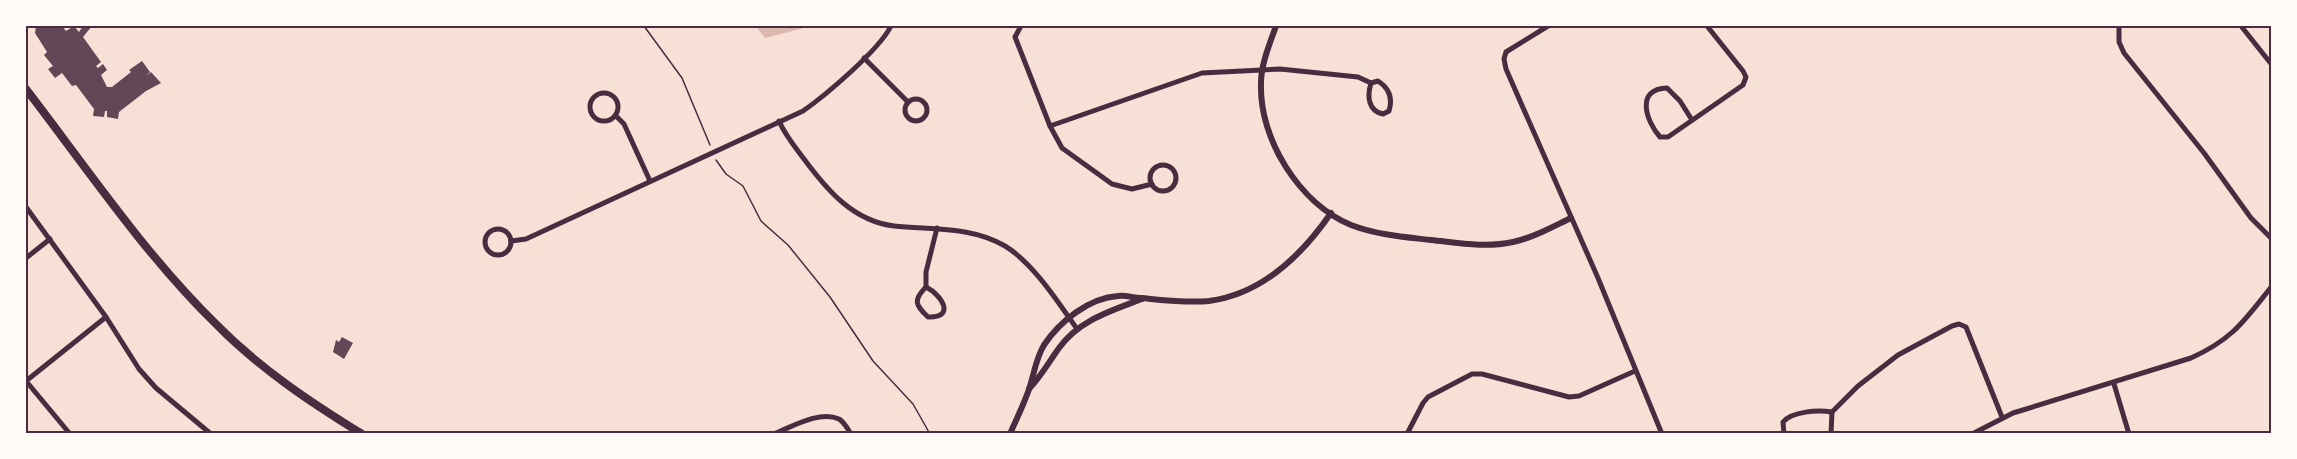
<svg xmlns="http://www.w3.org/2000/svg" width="2297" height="459" viewBox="0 0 2297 459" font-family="'Space Grotesk',sans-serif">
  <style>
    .water { fill: #dcb8b0 }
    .building { fill: #644757 }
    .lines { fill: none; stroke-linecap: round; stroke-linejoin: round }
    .path { stroke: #4a2c40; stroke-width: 1.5 }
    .minor { stroke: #4a2c40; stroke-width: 5 }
    .tertiary { stroke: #4a2c40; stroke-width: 6 }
    .secondary { stroke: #4a2c40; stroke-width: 8 }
    .neatline { fill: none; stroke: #4a2c40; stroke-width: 2 }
  </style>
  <rect width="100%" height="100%" fill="#f7e1d7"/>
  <!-- water -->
  <polygon class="water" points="758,26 805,26 801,29 765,38 757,28"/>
  <!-- building -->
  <g class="building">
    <polygon points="36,26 62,26 66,31 74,26 79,32 83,26 92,26 83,37 101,62 96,66 98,68 103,64 107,70 101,75 107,87 112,87 131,72 129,70 142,61 150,72 146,76 151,72 161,83 146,91 119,112 118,119 107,117 107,111 105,111 104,117 93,116 94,109 76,85 72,86 62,73 55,78 48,69 53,66 44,55 47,52 35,33"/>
    <polygon points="342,337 353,343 344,359 333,352 336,340 339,342"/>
  </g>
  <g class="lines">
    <!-- path -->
    <g class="path">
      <polyline points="644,26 682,78 710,145"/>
      <polyline points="716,160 726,174 743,186 761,221 788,245 830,297 873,361 913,404 930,434"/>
    </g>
    <!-- minor -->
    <g class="minor">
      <polyline points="1021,26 1015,37 1050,126 1062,148 1112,184 1132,189 1152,184"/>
      <polyline points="1548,26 1506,52 1504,59 1506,69 1598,278 1662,434"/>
      <polyline points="2119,26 2119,42 2124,53 2204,153 2251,218 2272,239"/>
      <polyline points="2241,26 2272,65"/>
      <polyline points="864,58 908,102"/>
      <circle cx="604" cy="107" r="14"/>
      <circle cx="916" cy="110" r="11"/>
      <polyline points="616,116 624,124 650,181"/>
      <path d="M1692 120 1680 101 1667 88C1635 89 1646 121 1660 137H1668L1743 85 1746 77 1743 71 1707 26"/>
      <path d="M779 121C785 135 795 147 804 159 827 190 853 221 894 226 932 230 971 226 1005 246 1033 263 1058 302 1077 329"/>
      <path d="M1050 126 1202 73 1280 69 1358 77 1371 83C1367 96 1368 111 1383 114L1389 111C1393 98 1389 88 1378 81L1371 83"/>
      <circle cx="1163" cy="178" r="13"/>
      <polyline points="26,207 106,317 139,369 156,388 211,434"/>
      <circle cx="498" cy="242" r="13"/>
      <path d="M511 241 526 239 803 111C826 95 879 50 891 26"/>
      <polyline points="26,258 50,239"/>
      <path d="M926 287C942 295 956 318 928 317 915 305 913 300 926 287Z"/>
      <polyline points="926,287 926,272 937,228"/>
      <polyline points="26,381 106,317"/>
      <polyline points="26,381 70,434"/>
      <polyline points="2114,384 2129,434"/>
      <path d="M774 434C791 427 820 410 839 419 844 422 848 429 851 434"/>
      <polyline points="1407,434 1423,403 1428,397 1472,374 1482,374 1569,397 1579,396 1635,371"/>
      <path d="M1784 434 1783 422C1792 411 1818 410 1832 412"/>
      <polyline points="1831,434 1832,412 1858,386 1898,355 1952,326 1959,324 1966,327 2002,417"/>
      <path d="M1972 434 2013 413 2191 358C2233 339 2244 321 2272 286"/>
    </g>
    <!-- tertiary -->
    <g class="tertiary">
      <path d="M1276 26C1270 43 1261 64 1261 83 1259 139 1299 203 1351 225 1377 235 1405 237 1431 240 1459 243 1485 248 1513 242 1533 238 1552 227 1571 218"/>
      <path d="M1029 389C1041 376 1049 362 1059 348 1079 320 1111 311 1142 299"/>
      <path d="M1010 434C1016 420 1023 406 1028 392 1034 376 1035 360 1044 345 1060 321 1089 298 1118 296 1126 295 1134 298 1141 298 1163 300 1187 303 1209 301 1263 294 1302 255 1331 213"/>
    </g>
    <!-- secondary -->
    <path class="secondary" d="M26 89C86 167 146 256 216 324 259 368 310 402 362 434"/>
  </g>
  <!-- border -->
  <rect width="2297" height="459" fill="none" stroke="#fffaf5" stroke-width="54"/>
  <rect x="27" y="27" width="2243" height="405" class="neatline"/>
</svg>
